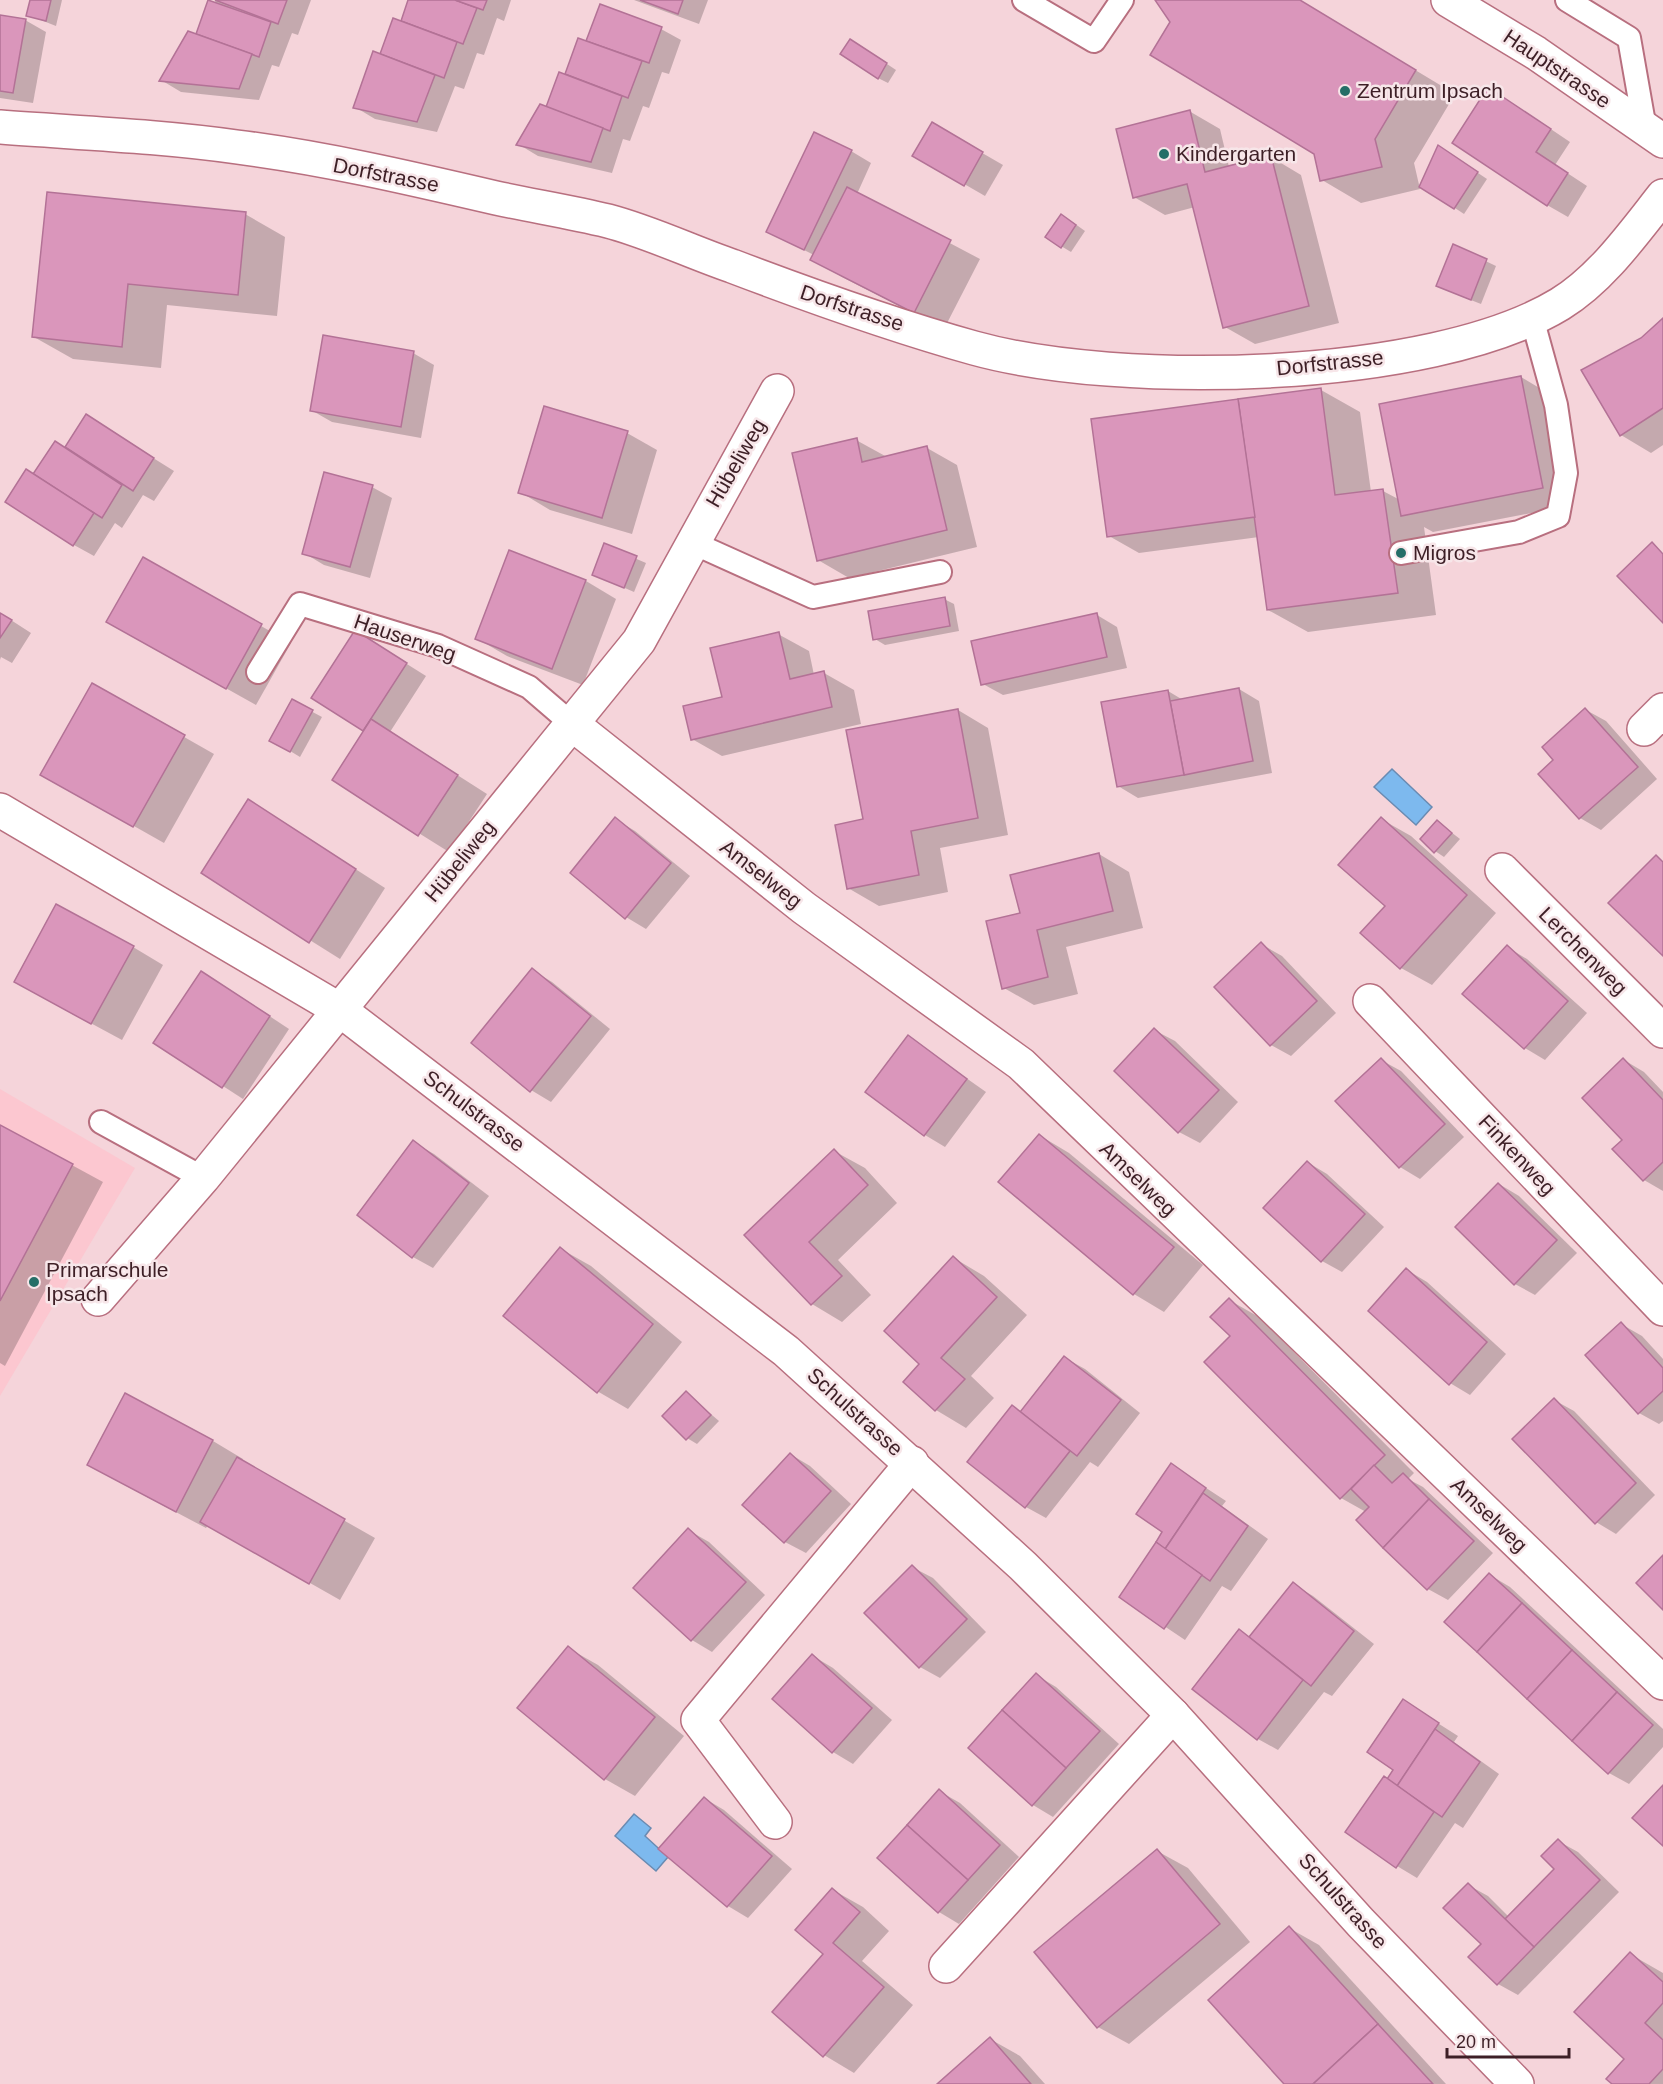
<svg xmlns="http://www.w3.org/2000/svg" width="1663" height="2084" viewBox="0 0 1663 2084" font-family="Helvetica,sans-serif">
  <style>
    .built { fill: #fcc7d0 }
    .water { fill: #7db9ee; stroke: #6a8bb2; stroke-width: 1.5 }
    .shadow { fill: #0003 }
    .building { fill: #da96bb; stroke: #b37296; stroke-width: 1.5 }
    .lines { fill: none; stroke-linecap: round; stroke-linejoin: round }
    .lane-casing { stroke: #b86f7f; stroke-width: 26 }
    .street-casing { stroke: #b86f7f; stroke-width: 36 }
    .secondary-casing { stroke: #b86f7f; stroke-width: 36 }
    .lane { stroke: #fff; stroke-width: 22 }
    .street { stroke: #fff; stroke-width: 33 }
    .secondary { stroke: #fff; stroke-width: 33 }
    .poi-dot { fill: #256e67; stroke: #f7e6e9; stroke-width: 2 }
    .labels { text-anchor: middle; stroke-width: 5; stroke-linejoin: round; paint-order: stroke }
    .street-label { font-size: 21px; fill: #3d1f26; stroke: #f7e6e9 }
    .poi-label { font-size: 21px; fill: #3d1f26; stroke: #f7e6e9; text-anchor: start }
  </style>
  <rect width="100%" height="100%" fill="#f5d4da"/>
  <!-- built -->
  <polygon class="built" points="0,1089 135,1168 0,1396"/>
  <!-- water -->
  <g class="water">
    <polygon points="1392,769 1432,807 1416,825 1374,787"/>
    <polygon points="634,1814 651,1828 645,1836 668,1857 656,1871 615,1836"/>
  </g>
  <!-- shadow -->
  <g class="shadow">
    <polygon points="32,0 62,0 56,26 28,15"/>
    <polygon points="216,0 311,0 298,35 292,33 279,67 272,65 259,100 181,92 161,80 196,36"/>
    <polygon points="409,0 511,0 504,21 497,18 484,55 477,53 464,89 455,86 437,132 375,119 355,107 402,23"/>
    <polygon points="634,0 708,0 699,24"/>
    <polygon points="1156,0 1299,0 1455,94 1414,163 1420,189 1361,203 1322,180 1316,153 1172,22"/>
    <polygon points="0,16 25,20 46,32 33,103 0,98"/>
    <polygon points="661,29 681,40 669,74 662,72 649,108 643,106 630,141 623,139 612,173 538,156 518,144 547,109 566,76 579,40 587,42"/>
    <polygon points="860,46 896,70 888,83 878,78"/>
    <polygon points="1509,101 1570,142 1555,165 1587,186 1568,217 1547,205"/>
    <polygon points="1189,111 1220,129 1229,167 1271,157 1301,175 1339,323 1255,344 1225,327 1195,207 1165,215 1134,197"/>
    <polygon points="932,124 1003,165 985,196 914,155"/>
    <polygon points="851,151 871,163 857,194 980,259 944,329 842,277 812,259 814,255 768,232"/>
    <polygon points="1448,153 1487,179 1464,214 1455,208"/>
    <polygon points="245,214 285,237 277,316 167,305 161,368 73,359 34,337"/>
    <polygon points="1071,221 1085,231 1071,252 1061,246"/>
    <polygon points="1454,246 1496,266 1481,304 1448,291"/>
    <polygon points="1663,320 1663,445 1651,453 1621,435 1642,339"/>
    <polygon points="413,353 434,365 421,438 332,422 311,410"/>
    <polygon points="1521,377 1551,395 1573,505 1433,532 1424,527 1436,615 1308,632 1268,610 1259,537 1139,553 1109,536 1321,390 1360,412 1371,492 1383,491 1400,500"/>
    <polygon points="86,416 174,471 154,501 143,495 122,528 115,523 94,556 74,545 34,476 66,449"/>
    <polygon points="627,433 657,450 632,534 550,510 520,492"/>
    <polygon points="856,440 887,457 927,448 957,465 977,547 849,578 818,560"/>
    <polygon points="372,487 392,498 370,578 324,565 304,553"/>
    <polygon points="604,545 646,563 634,592 593,574"/>
    <polygon points="510,552 586,581 616,599 583,685 507,656 476,638"/>
    <polygon points="143,559 291,643 256,705 138,639"/>
    <polygon points="944,599 954,604 959,631 885,645 875,639"/>
    <polygon points="0,613 31,633 12,663 1,657 0,660"/>
    <polygon points="1097,615 1117,627 1127,668 1003,695 983,684"/>
    <polygon points="778,634 809,651 814,675 824,673 854,690 861,724 722,756 692,739"/>
    <polygon points="375,644 426,676 390,732 487,794 449,852 334,780 365,731 313,697"/>
    <polygon points="93,685 214,754 164,843 42,774"/>
    <polygon points="1239,689 1259,701 1272,773 1138,798 1118,786 1168,691 1183,700"/>
    <polygon points="292,701 322,717 300,757 272,740"/>
    <polygon points="958,710 988,728 1008,835 940,848 948,892 879,906 848,888 865,820"/>
    <polygon points="1586,710 1606,721 1657,779 1601,830 1580,818 1540,774 1555,760"/>
    <polygon points="249,801 385,888 340,959 203,873"/>
    <polygon points="615,819 635,831 690,876 646,929 626,917"/>
    <polygon points="1381,819 1411,836 1496,913 1432,985 1401,968 1363,933 1387,906"/>
    <polygon points="1438,822 1460,839 1444,857 1435,851"/>
    <polygon points="1099,854 1129,872 1143,928 1066,947 1078,994 1034,1005 1004,988 1021,914"/>
    <polygon points="1261,944 1282,956 1336,1013 1291,1056 1271,1045"/>
    <polygon points="133,947 163,965 122,1040 46,999"/>
    <polygon points="1507,947 1527,959 1587,1013 1545,1060 1525,1048"/>
    <polygon points="532,970 552,982 610,1029 551,1102 531,1090"/>
    <polygon points="221,984 289,1029 243,1099 155,1042"/>
    <polygon points="1154,1030 1175,1041 1238,1102 1200,1143 1179,1132 1116,1071"/>
    <polygon points="908,1037 986,1092 945,1147 925,1135 868,1092"/>
    <polygon points="1381,1060 1401,1071 1464,1137 1420,1179 1400,1167 1338,1101"/>
    <polygon points="1624,1060 1644,1072 1663,1092 1663,1191 1644,1180 1624,1140"/>
    <polygon points="0,1126 103,1182 5,1366 0,1363"/>
    <polygon points="1039,1135 1069,1153 1203,1265 1164,1312 1134,1294"/>
    <polygon points="413,1142 434,1154 489,1196 433,1268 413,1257 359,1214"/>
    <polygon points="834,1151 865,1168 897,1203 838,1260 871,1295 842,1322 812,1304 746,1235"/>
    <polygon points="1307,1162 1327,1174 1384,1227 1342,1272 1322,1261"/>
    <polygon points="1499,1184 1519,1196 1577,1253 1535,1295 1515,1284"/>
    <polygon points="561,1249 591,1266 682,1342 628,1409 597,1391"/>
    <polygon points="954,1258 984,1276 1027,1315 971,1376 994,1398 966,1428 936,1410 905,1382 921,1363"/>
    <polygon points="1407,1270 1427,1282 1506,1354 1470,1395 1450,1383"/>
    <polygon points="1229,1300 1259,1317 1414,1473 1408,1479 1423,1487 1493,1553 1448,1600 1428,1589 1366,1512 1341,1498 1232,1336"/>
    <polygon points="1621,1324 1642,1336 1663,1359 1663,1421 1659,1424 1639,1413"/>
    <polygon points="1065,1358 1085,1369 1140,1413 1098,1467 1090,1462 1046,1518 1026,1507 969,1462 1022,1412"/>
    <polygon points="686,1393 719,1421 697,1444 687,1438"/>
    <polygon points="125,1395 213,1441 243,1459 241,1462 375,1538 340,1600 208,1525 206,1528 119,1482"/>
    <polygon points="1554,1400 1574,1411 1655,1495 1616,1534 1596,1522"/>
    <polygon points="790,1454 810,1466 851,1504 806,1553 785,1542 745,1505"/>
    <polygon points="1171,1465 1226,1501 1222,1506 1268,1539 1231,1591 1222,1586 1185,1640 1121,1597 1165,1532"/>
    <polygon points="688,1530 709,1542 765,1595 712,1652 692,1640 635,1587"/>
    <polygon points="912,1567 933,1578 986,1632 940,1678 920,1667"/>
    <polygon points="1490,1575 1510,1587 1663,1729 1663,1747 1629,1784 1609,1773"/>
    <polygon points="1293,1584 1313,1596 1374,1644 1332,1696 1324,1692 1278,1750 1258,1739 1239,1631 1251,1638"/>
    <polygon points="568,1648 598,1665 684,1736 635,1796 605,1779"/>
    <polygon points="813,1656 833,1668 892,1720 853,1764 833,1752 774,1699"/>
    <polygon points="1036,1675 1056,1687 1119,1744 1053,1817 1033,1805"/>
    <polygon points="1403,1701 1458,1736 1454,1742 1499,1774 1463,1828 1455,1823 1417,1878 1397,1866 1388,1781 1395,1769"/>
    <polygon points="939,1791 960,1803 1019,1857 959,1924 939,1912"/>
    <polygon points="704,1798 724,1810 792,1869 748,1918 728,1906 660,1848"/>
    <polygon points="1558,1841 1578,1852 1619,1892 1518,1995 1498,1984 1483,1944 1468,1885 1488,1896 1509,1917 1556,1869"/>
    <polygon points="1157,1851 1188,1868 1250,1942 1129,2044 1098,2027"/>
    <polygon points="833,1890 863,1907 889,1931 862,1961 913,2005 854,2073 824,2055 825,1954"/>
    <polygon points="1289,1928 1319,1945 1446,2084 1286,2084"/>
    <polygon points="1630,1954 1663,1973 1663,2084 1614,2084 1626,2059"/>
    <polygon points="990,2039 1020,2056 1045,2084 939,2084"/>
  </g>
  <!-- building -->
  <g class="building">
    <polygon points="30,0 51,0 46,21 26,16"/>
    <polygon points="208,0 271,22 259,57 196,34"/>
    <polygon points="215,0 287,0 278,24"/>
    <polygon points="408,0 455,0 477,8 463,44 401,21"/>
    <polygon points="455,0 487,0 483,10"/>
    <polygon points="640,0 683,0 678,14"/>
    <polygon points="1155,0 1300,0 1416,70 1375,139 1382,167 1320,181 1314,154 1150,55 1170,22"/>
    <polygon points="600,4 662,27 649,63 586,41"/>
    <polygon points="0,15 26,19 13,93 0,91"/>
    <polygon points="393,18 457,42 444,78 380,54"/>
    <polygon points="188,31 252,54 239,89 159,81"/>
    <polygon points="578,38 642,61 628,98 565,74"/>
    <polygon points="850,39 887,63 878,79 840,54"/>
    <polygon points="373,51 435,75 417,122 353,108"/>
    <polygon points="559,72 622,96 610,131 546,107"/>
    <polygon points="1488,87 1551,129 1536,152 1568,173 1547,206 1452,143"/>
    <polygon points="540,104 603,128 591,162 516,145"/>
    <polygon points="1190,110 1205,172 1271,155 1309,306 1223,328 1187,184 1133,198 1116,129"/>
    <polygon points="932,122 983,152 964,186 912,156"/>
    <polygon points="814,132 852,150 804,250 766,232"/>
    <polygon points="1438,145 1478,172 1454,209 1419,187"/>
    <polygon points="847,187 951,240 914,313 810,260"/>
    <polygon points="47,192 246,212 238,295 128,284 122,347 32,337"/>
    <polygon points="1061,214 1076,225 1061,248 1045,237"/>
    <polygon points="1453,244 1487,259 1471,300 1436,286"/>
    <polygon points="1663,318 1663,408 1620,436 1581,370 1641,338"/>
    <polygon points="323,335 414,351 401,427 310,411"/>
    <polygon points="1521,376 1543,488 1401,516 1379,404"/>
    <polygon points="1321,388 1335,495 1383,489 1398,593 1267,610 1238,399"/>
    <polygon points="1238,399 1255,517 1107,537 1091,419"/>
    <polygon points="544,406 628,431 602,518 518,493"/>
    <polygon points="86,414 154,458 133,491 65,447"/>
    <polygon points="857,438 862,462 927,446 947,530 817,561 792,453"/>
    <polygon points="55,441 122,485 102,518 33,474"/>
    <polygon points="26,469 94,513 73,546 5,502"/>
    <polygon points="324,472 373,485 350,567 302,554"/>
    <polygon points="1652,542 1663,554 1663,623 1617,576"/>
    <polygon points="604,543 637,556 624,588 592,575"/>
    <polygon points="509,550 586,580 552,669 475,639"/>
    <polygon points="143,557 262,624 226,689 106,622"/>
    <polygon points="945,597 950,626 873,640 868,611"/>
    <polygon points="0,613 12,620 0,638"/>
    <polygon points="1097,613 1107,657 981,685 971,641"/>
    <polygon points="355,630 407,663 363,731 311,698"/>
    <polygon points="779,632 790,679 824,671 832,707 691,740 683,706 722,697 710,648"/>
    <polygon points="92,683 185,735 133,827 40,775"/>
    <polygon points="1239,688 1253,761 1184,775 1170,701"/>
    <polygon points="1168,690 1184,775 1117,787 1101,702"/>
    <polygon points="292,699 313,710 290,752 269,741"/>
    <polygon points="1585,708 1638,767 1579,819 1538,774 1553,760 1542,747"/>
    <polygon points="958,709 978,818 911,831 919,875 847,889 835,825 863,819 846,730"/>
    <polygon points="371,719 458,775 418,836 332,780"/>
    <polygon points="248,799 356,869 309,943 201,873"/>
    <polygon points="615,817 671,863 625,919 570,873"/>
    <polygon points="1381,817 1467,895 1400,969 1360,933 1385,906 1338,865"/>
    <polygon points="1437,820 1452,833 1434,853 1420,839"/>
    <polygon points="1099,853 1113,911 1037,930 1048,977 1002,989 986,921 1020,913 1010,875"/>
    <polygon points="1656,855 1663,862 1663,956 1608,903"/>
    <polygon points="56,904 134,946 91,1024 14,982"/>
    <polygon points="1261,942 1317,1001 1270,1046 1214,987"/>
    <polygon points="1507,945 1568,1001 1524,1049 1462,994"/>
    <polygon points="532,968 591,1016 530,1092 471,1043"/>
    <polygon points="201,971 270,1016 222,1088 153,1043"/>
    <polygon points="1154,1028 1219,1090 1178,1133 1114,1071"/>
    <polygon points="908,1035 967,1079 924,1136 865,1092"/>
    <polygon points="1381,1058 1445,1124 1399,1168 1335,1101"/>
    <polygon points="1623,1058 1663,1100 1663,1162 1643,1181 1612,1149 1622,1140 1582,1098"/>
    <polygon points="0,1125 73,1164 0,1301"/>
    <polygon points="1039,1134 1174,1247 1133,1295 998,1182"/>
    <polygon points="413,1140 469,1183 412,1258 357,1215"/>
    <polygon points="834,1149 868,1185 809,1242 842,1276 811,1305 744,1235"/>
    <polygon points="1307,1161 1365,1214 1321,1262 1263,1208"/>
    <polygon points="1498,1183 1557,1240 1514,1285 1455,1227"/>
    <polygon points="560,1247 653,1324 597,1393 503,1316"/>
    <polygon points="953,1256 997,1297 941,1358 965,1379 935,1411 903,1382 919,1364 884,1331"/>
    <polygon points="1406,1268 1487,1342 1449,1385 1368,1311"/>
    <polygon points="1229,1298 1385,1455 1340,1499 1204,1362 1230,1336 1210,1317"/>
    <polygon points="1621,1322 1663,1368 1663,1391 1638,1414 1585,1355"/>
    <polygon points="1064,1356 1121,1400 1077,1456 1020,1412"/>
    <polygon points="686,1391 711,1415 686,1440 662,1416"/>
    <polygon points="125,1393 213,1440 176,1512 87,1465"/>
    <polygon points="1554,1398 1636,1483 1595,1524 1512,1439"/>
    <polygon points="1012,1405 1070,1451 1025,1508 967,1462"/>
    <polygon points="790,1453 831,1491 784,1543 742,1505"/>
    <polygon points="237,1457 345,1519 309,1584 200,1522"/>
    <polygon points="1171,1463 1206,1488 1165,1549 1156,1542 1162,1532 1136,1514"/>
    <polygon points="1374,1465 1392,1483 1403,1473 1429,1499 1383,1548 1356,1520 1369,1507 1351,1489"/>
    <polygon points="1203,1493 1248,1526 1210,1581 1165,1549"/>
    <polygon points="1429,1499 1474,1541 1427,1590 1383,1548"/>
    <polygon points="688,1528 746,1582 691,1641 633,1588"/>
    <polygon points="1156,1542 1202,1575 1164,1629 1119,1597"/>
    <polygon points="1663,1555 1663,1610 1636,1583"/>
    <polygon points="912,1565 967,1619 919,1668 864,1613"/>
    <polygon points="1489,1573 1522,1603 1477,1652 1444,1622"/>
    <polygon points="1293,1582 1354,1631 1311,1686 1249,1637"/>
    <polygon points="1522,1603 1572,1650 1527,1699 1477,1652"/>
    <polygon points="1239,1629 1303,1680 1257,1740 1192,1689"/>
    <polygon points="568,1646 655,1717 604,1780 517,1708"/>
    <polygon points="1572,1650 1617,1692 1572,1741 1527,1699"/>
    <polygon points="812,1654 872,1708 832,1753 772,1699"/>
    <polygon points="1036,1673 1100,1731 1066,1768 1002,1710"/>
    <polygon points="1617,1692 1653,1725 1608,1774 1572,1741"/>
    <polygon points="1403,1699 1439,1723 1397,1786 1387,1779 1393,1770 1367,1752"/>
    <polygon points="1002,1710 1066,1768 1032,1806 968,1748"/>
    <polygon points="1435,1729 1480,1762 1442,1817 1397,1786"/>
    <polygon points="1384,1776 1434,1812 1396,1868 1345,1832"/>
    <polygon points="1663,1785 1663,1846 1632,1818"/>
    <polygon points="939,1789 1000,1845 968,1880 907,1825"/>
    <polygon points="704,1797 772,1856 727,1907 658,1849"/>
    <polygon points="907,1825 968,1880 938,1913 877,1858"/>
    <polygon points="1558,1839 1600,1880 1534,1947 1505,1919 1554,1869 1541,1856"/>
    <polygon points="1157,1849 1220,1924 1097,2028 1034,1952"/>
    <polygon points="1468,1883 1534,1947 1497,1985 1468,1957 1481,1944 1443,1908"/>
    <polygon points="832,1888 860,1912 833,1943 884,1987 823,2057 772,2012 823,1954 795,1930"/>
    <polygon points="1289,1926 1378,2024 1313,2084 1284,2084 1208,2000"/>
    <polygon points="1630,1952 1663,1982 1663,2003 1645,2023 1663,2040 1663,2069 1649,2084 1612,2084 1606,2079 1624,2059 1574,2012"/>
    <polygon points="1378,2024 1433,2084 1313,2084"/>
    <polygon points="990,2037 1031,2084 937,2084"/>
  </g>
  <g class="lines">
    <!-- lane casing -->
    <g class="lane-casing">
      <g id="lane">
        <polyline points="1024,0 1094,41 1122,0"/>
        <polyline points="1567,0 1629,38 1645,129"/>
        <polyline points="691,542 813,597 940,572"/>
        <polyline points="1401,553 1519,532 1558,516 1566,473 1556,405 1532,318"/>
        <polyline points="258,672 300,604 438,646 529,687 572,724"/>
        <polyline points="101,1122 203,1178"/>
      </g>
    </g>
    <!-- street casing -->
    <g class="street-casing">
      <g id="street">
        <path d="M0 127C79 133 159 136 237 147 324 158 410 178 496 198 533 206 571 212 608 221 650 232 691 252 732 266 811 296 892 325 974 348 1118 388 1430 383 1560 304 1601 279 1633 234 1663 196"/>
        <polyline points="572,724 804,908 1021,1064 1663,1683"/>
        <polyline points="1644,729 1663,710"/>
        <polyline points="0,810 340,1010 786,1351 1023,1566 1173,1715 1361,1923 1517,2084"/>
        <polyline points="1502,870 1663,1031"/>
        <polyline points="1370,1001 1663,1309"/>
        <polyline points="98,1299 203,1178 639,641 777,391"/>
        <polyline points="775,1822 698,1720 912,1463"/>
        <polyline points="946,1966 1173,1715"/>
      </g>
    </g>
    <!-- secondary casing -->
    <g class="secondary-casing">
      <polyline id="secondary" points="1448,0 1536,53 1663,141"/>
    </g>
    <!-- lane -->
    <use href="#lane" class="lane"/>
    <!-- street -->
    <use href="#street" class="street"/>
    <!-- secondary -->
    <use href="#secondary" class="secondary"/>
  </g>
  <!-- markers -->
  <g class="poi-dot">
    <circle cx="1345" cy="91" r="6"/>
    <circle cx="1164" cy="154" r="6"/>
    <circle cx="1401" cy="553" r="6"/>
    <circle cx="34" cy="1282" r="6"/>
  </g>
  <g class="labels">
    <!-- street labels -->
    <g class="street-label">
      <text transform="translate(1557 69) rotate(34)" y="7">Hauptstrasse</text>
      <text transform="translate(386 175) rotate(11)" y="7">Dorfstrasse</text>
      <text transform="translate(852 308) rotate(18)" y="7">Dorfstrasse</text>
      <text transform="translate(1330 363) rotate(-6)" y="7">Dorfstrasse</text>
      <text transform="translate(736 463) rotate(-60)" y="7">Hübeliweg</text>
      <text transform="translate(405 638) rotate(19)" y="7">Hauserweg</text>
      <text transform="translate(460 861) rotate(-51)" y="7">Hübeliweg</text>
      <text transform="translate(761 874) rotate(38)" y="7">Amselweg</text>
      <text transform="translate(1583 951) rotate(45)" y="7">Lerchenweg</text>
      <text transform="translate(474 1111) rotate(37)" y="7">Schulstrasse</text>
      <text transform="translate(1517 1155) rotate(47)" y="7">Finkenweg</text>
      <text transform="translate(1138 1179) rotate(44)" y="7">Amselweg</text>
      <text transform="translate(855 1412) rotate(42)" y="7">Schulstrasse</text>
      <text transform="translate(1489 1515) rotate(44)" y="7">Amselweg</text>
      <text transform="translate(1343 1901) rotate(48)" y="7">Schulstrasse</text>
    </g>
    <!-- poi labels -->
    <g class="poi-label">
      <text x="1357" y="98">Zentrum Ipsach</text>
      <text x="1176" y="161">Kindergarten</text>
      <text x="1413" y="560">Migros</text>
      <text x="46" y="1277">Primarschule<tspan x="46" dy="24">Ipsach</tspan></text>
    </g>
  </g>
  <!-- scale -->
  <path d="M1447 2048v9h122v-9" fill="none" stroke="#3d1f26" stroke-width="3"/>
  <text x="1456" y="2048" font-size="18" fill="#3d1f26" stroke="#f7e6e9" stroke-width="4.5" paint-order="stroke">20 m</text>
</svg>
